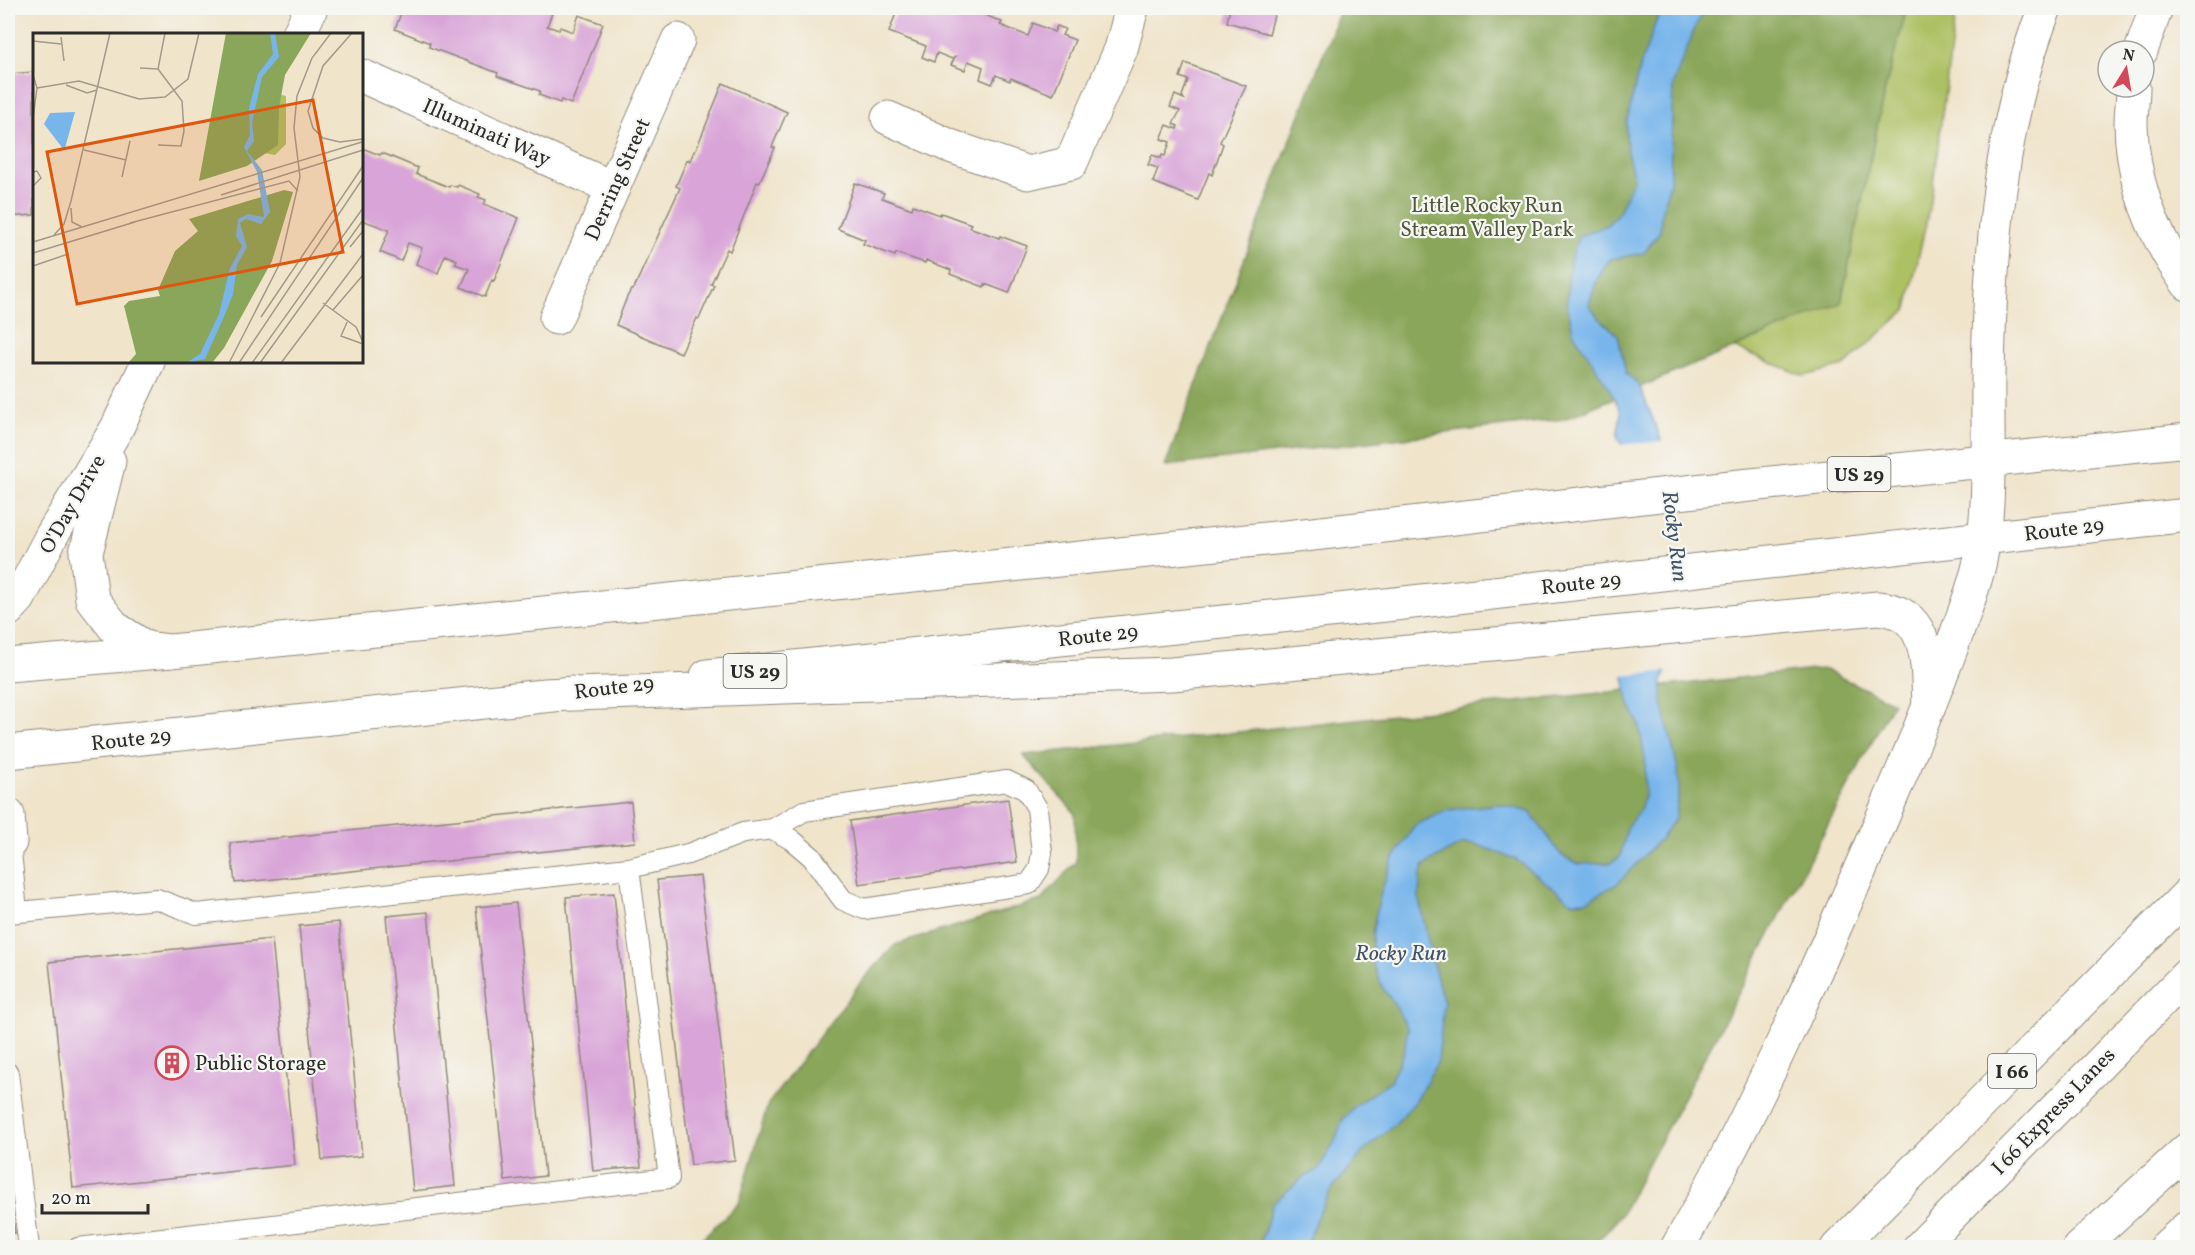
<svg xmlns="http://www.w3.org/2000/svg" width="2195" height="1255" viewBox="0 0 2195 1255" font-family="Vollkorn,serif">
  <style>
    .green { fill: #adc064; stroke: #6c7648; stroke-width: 1.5 }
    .forest { fill: #8aa65a; stroke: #5a6842; stroke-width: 1.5 }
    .water { fill: #78b5eb; stroke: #52708b; stroke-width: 1.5 }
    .pier { fill: #f0e4cb }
    .building { fill: #d9a5d8 }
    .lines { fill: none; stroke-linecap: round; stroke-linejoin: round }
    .service-casing { stroke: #8e887b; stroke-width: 22 }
    .minor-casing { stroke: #8e887b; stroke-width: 35 }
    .primary-casing { stroke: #8e887b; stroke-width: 35 }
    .motorway-casing { stroke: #8e887b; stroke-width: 35 }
    .service { stroke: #fff; stroke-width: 20 }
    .minor { stroke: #fff; stroke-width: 33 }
    .primary { stroke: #fff; stroke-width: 33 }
    .motorway { stroke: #fff; stroke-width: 33 }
    .labels { text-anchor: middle; stroke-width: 4.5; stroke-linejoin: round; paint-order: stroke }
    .shield { fill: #f6f6f2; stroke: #686867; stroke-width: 1.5 }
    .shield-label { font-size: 20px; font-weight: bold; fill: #2b2b2b }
    .street-label { font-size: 21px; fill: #2b2b2b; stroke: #f6f6f2 }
    .park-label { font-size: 21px; fill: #52583c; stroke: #f6f6f2 }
    .poi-label { font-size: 21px; fill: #2b2b2b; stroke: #f6f6f2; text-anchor: start }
    .water-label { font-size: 22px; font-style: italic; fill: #425465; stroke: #f6f6f2 }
    .inset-road { fill: none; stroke: #a19a8b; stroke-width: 1.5 }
    .view { fill: #df570e; fill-opacity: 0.15; stroke: #df570e; stroke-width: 3 }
    .inset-edge { fill: none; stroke: #2b2b2b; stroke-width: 3 }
  </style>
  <rect width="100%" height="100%" fill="#f6f6f2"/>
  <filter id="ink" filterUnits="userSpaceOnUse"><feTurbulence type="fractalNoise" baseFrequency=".0167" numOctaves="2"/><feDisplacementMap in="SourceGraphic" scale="12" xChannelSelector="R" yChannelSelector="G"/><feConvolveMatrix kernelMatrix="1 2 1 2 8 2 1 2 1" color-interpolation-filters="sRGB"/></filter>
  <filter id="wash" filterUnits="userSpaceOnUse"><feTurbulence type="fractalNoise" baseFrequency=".008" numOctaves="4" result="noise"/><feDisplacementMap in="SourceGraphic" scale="24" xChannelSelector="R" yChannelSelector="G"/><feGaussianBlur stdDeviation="1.35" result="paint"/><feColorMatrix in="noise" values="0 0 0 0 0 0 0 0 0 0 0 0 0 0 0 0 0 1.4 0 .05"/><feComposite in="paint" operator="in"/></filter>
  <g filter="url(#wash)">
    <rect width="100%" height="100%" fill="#f0e4cb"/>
    <!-- green -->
    <polygon class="green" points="1855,8 1956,8 1931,200 1907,309 1844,366 1804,376 1682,326"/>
    <!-- forest -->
    <g class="forest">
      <polygon points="1341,8 1907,8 1884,93 1841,303 1564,419 1165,466"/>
      <polygon points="1823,669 1893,702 1621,1215 1593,1247 692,1248 739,1203 768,1104 860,983 895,945 1041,900 1076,862 1075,813 1023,755"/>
    </g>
    <!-- water -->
    <path class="water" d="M1661 8H1708L1697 23 1673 84 1670 182 1661 214 1660 231 1644 253 1610 259C1599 273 1593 287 1589 305L1599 318 1618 335 1626 373 1639 385 1675 473 1685 618 1662 682V703L1678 769 1679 793 1675 819 1662 837 1617 884 1586 901 1572 902 1515 859 1475 844H1462L1424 865 1420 877 1419 900 1435 972 1444 1003 1438 1061 1415 1102 1396 1123 1364 1151 1331 1190 1315 1221 1307 1247 1259 1248 1273 1203 1304 1177 1318 1170 1334 1143 1343 1119 1356 1105 1390 1081 1404 1052 1408 1029 1393 1002 1384 990 1371 960 1373 928 1381 892 1392 861 1415 825 1448 810 1499 804 1530 812 1562 856 1579 864 1610 863 1620 857 1628 825 1640 810 1645 794V759L1639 724 1628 701 1624 676 1648 615 1639 482 1634 466 1617 437 1621 412 1609 388 1573 332 1567 303 1570 262 1579 236 1607 225 1619 212 1634 178 1627 152 1626 125 1639 69Z"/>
    <!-- pier -->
    <polygon class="pier" points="1665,441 1678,473 1688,618 1669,671 1621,676 1627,662 1635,630 1645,614 1645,597 1636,482 1631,467 1619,445"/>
    <g id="blocks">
      <!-- building -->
      <g class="building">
        <polygon points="403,8 515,8 527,12 528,8 554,8 547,26 559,30 560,27 573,32 579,15 603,24 571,104 561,100 560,103 539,95 540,91 497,76 498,73 429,47 430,43 395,29"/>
        <polygon points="898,8 956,8 969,13 970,9 1002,22 1000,25 1028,36 1033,23 1054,32 1057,26 1065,29 1062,35 1075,40 1053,95 1011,78 1010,81 996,75 992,84 980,79 983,67 968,61 965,70 951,65 955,57 952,59 937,53 934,62 922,57 926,46 889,32"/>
        <polygon points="1230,8 1276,8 1269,34 1227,22"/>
        <polygon points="1185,63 1246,86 1220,142 1223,144 1212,175 1209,173 1198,200 1153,182 1158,168 1148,165 1152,155 1161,158 1162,155 1165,156 1170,142 1161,139 1167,125 1177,129 1178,126 1173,124 1180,111 1170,107 1175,95 1184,99 1182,96 1188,80 1180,77"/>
        <polygon points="34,72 34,215 8,217 8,74"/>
        <polygon points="723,83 787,112 772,147 775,148 759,183 757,182 730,251 727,249 711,284 714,285 699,319 697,318 681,353 616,325 627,297 631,290 633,290 680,188 676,186 687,160 690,161 694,151 695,152"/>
        <polygon points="362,148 380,155 382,153 418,168 416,174 449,187 450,185 457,187 458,185 480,194 478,197 486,200 484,204 519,218 494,281 492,280 485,297 461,287 469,269 455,264 457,260 445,255 438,273 416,264 422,248 408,243 401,261 380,252 389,230 362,220"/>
        <polygon points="855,183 884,193 882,198 912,209 913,205 940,215 941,213 971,224 969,227 999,238 1000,236 1027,246 1009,293 985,284 984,287 950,274 951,270 926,260 925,263 896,253 895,256 863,244 865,240 838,229"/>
        <polygon points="1008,799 1017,862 859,884 850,821"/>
        <polygon points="631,802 635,842 235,883 230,843"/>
        <polygon points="700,876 735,1160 691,1165 657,880"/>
        <polygon points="614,893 641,1167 593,1171 566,897"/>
        <polygon points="516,903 545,1176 505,1181 476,907"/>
        <polygon points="428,912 455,1186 413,1191 386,916"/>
        <polygon points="339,922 362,1156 322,1160 299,926"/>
        <polygon points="272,939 295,1165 73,1188 49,962"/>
        <polygon points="8,1189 15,1233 8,1234"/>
      </g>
    </g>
  </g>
  <g filter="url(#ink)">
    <use href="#blocks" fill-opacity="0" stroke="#8e887b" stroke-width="1.5"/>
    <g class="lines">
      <!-- service casing -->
      <g class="service-casing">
        <g id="service">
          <polyline points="10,842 17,911"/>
          <polyline points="629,868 688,854 743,833 773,829 804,811 1007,781 1026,790 1037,808 1042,853 1039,869 1029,884 864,909 843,900 812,857 792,840 773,829"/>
          <polyline points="8,913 157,899 196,914 629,868 669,1178 78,1248"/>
          <polyline points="8,1073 29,1248"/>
        </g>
      </g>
      <!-- minor casing -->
      <g class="minor-casing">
        <g id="minor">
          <polyline points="299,34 311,8"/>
          <polyline points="362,76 613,188"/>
          <polyline points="888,118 950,146 1028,173 1071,163 1121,49 1132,8"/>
          <polyline points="556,318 678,40"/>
          <polyline points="109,461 86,553 92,599 115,628 146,648 170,651"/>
          <polyline points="8,610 19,598 52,535 117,428 148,362"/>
          <polyline points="8,815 10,842 8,842"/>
        </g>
      </g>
      <!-- primary casing -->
      <g class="primary-casing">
        <g id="primary">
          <polyline points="8,665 171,651 1295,536 1731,487 2188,440"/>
          <polyline points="707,676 1386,605 2188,515"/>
          <polyline points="8,752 572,693"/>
        </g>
      </g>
      <!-- motorway casing -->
      <g class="motorway-casing">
        <g id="motorway">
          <polyline points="2141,51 2156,8"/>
          <path d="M2133 87C2133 99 2131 112 2131 124 2132 183 2154 237 2188 284"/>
          <path d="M544 695 1172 674 1878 608C1932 612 1927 666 1929 707"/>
          <path d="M1677 1248C1758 1107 1823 956 1887 807 1912 749 1936 690 1958 630 1966 607 1975 585 1980 561 1992 503 1987 436 1988 377 1990 253 1999 124 2045 8"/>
          <polyline points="1837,1248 2188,894"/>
          <polyline points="1919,1248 2188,974"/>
          <polyline points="2079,1248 2188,1149"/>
          <polyline points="2165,1248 2188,1227"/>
        </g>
      </g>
      <!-- service -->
      <use href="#service" class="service"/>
      <!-- minor -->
      <use href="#minor" class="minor"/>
      <!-- primary -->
      <use href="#primary" class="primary"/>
      <!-- motorway -->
      <use href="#motorway" class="motorway"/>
    </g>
  </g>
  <!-- icons -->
  <defs>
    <g id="building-ring" transform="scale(1.725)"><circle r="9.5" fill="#f6f6f2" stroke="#d1495b" stroke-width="1.5"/><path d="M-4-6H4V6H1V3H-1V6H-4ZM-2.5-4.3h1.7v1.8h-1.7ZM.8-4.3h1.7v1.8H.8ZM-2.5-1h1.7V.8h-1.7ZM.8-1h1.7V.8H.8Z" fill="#d1495b"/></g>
  </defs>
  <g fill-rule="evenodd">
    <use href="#building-ring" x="172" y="1063"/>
  </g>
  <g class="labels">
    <!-- shield labels -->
    <g class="shield">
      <rect x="1827.5" y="457" width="63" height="34" rx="4.5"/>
      <rect x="723.5" y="654" width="63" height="34" rx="4.5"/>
      <rect x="1988" y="1054" width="48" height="34" rx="4.5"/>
    </g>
    <g class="shield-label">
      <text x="1859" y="481">US 29</text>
      <text x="755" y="678">US 29</text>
      <text x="2012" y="1078">I 66</text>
    </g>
    <!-- street labels -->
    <g class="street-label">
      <text transform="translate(487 132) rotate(24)" y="7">Illuminati Way</text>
      <text transform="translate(617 179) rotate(-66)" y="7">Derring Street</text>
      <text transform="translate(72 504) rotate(-60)" y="7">O'Day Drive</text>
      <text transform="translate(2064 529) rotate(-7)" y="7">Route 29</text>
      <text transform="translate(1581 583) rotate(-6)" y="7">Route 29</text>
      <text transform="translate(1098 635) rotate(-6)" y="7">Route 29</text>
      <text transform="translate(614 687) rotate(-7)" y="7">Route 29</text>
      <text transform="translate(131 739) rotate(-6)" y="7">Route 29</text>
      <text transform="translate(2053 1111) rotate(-46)" y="7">I 66 Express Lanes</text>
    </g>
    <!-- park labels -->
    <g class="park-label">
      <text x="1487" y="212">Little Rocky Run<tspan x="1487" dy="24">Stream Valley Park</tspan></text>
    </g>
    <!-- poi labels -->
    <g class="poi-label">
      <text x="195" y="1070">Public Storage</text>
    </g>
    <!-- water labels -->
    <g class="water-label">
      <text transform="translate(1676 536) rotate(83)" y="8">Rocky Run</text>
      <text x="1401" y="960">Rocky Run</text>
    </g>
  </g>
  <!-- overview -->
  <g transform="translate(33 33)">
    <rect width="330" height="330" fill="#f0e4cb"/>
    <path d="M244 61 253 63V111L242 122 226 119Z" fill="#adc064"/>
    <path d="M193 0H278L252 42 246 74 245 112 214 133 166 148ZM251 157 260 159 239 228 191 315 179 330H95L103 321 91 273 96 268 127 263 125 257 142 218 165 198 156 186Z" fill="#8aa65a"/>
    <path d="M237 0H242L246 24 229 44 219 90 221 108 214 118 229 137 237 179 228 191 213 186 207 190 214 214 204 232 200 261 190 286 172 326 153 330 167 321 186 281 197 235 209 213 203 203 205 186 215 181 231 184 224 139 211 114 217 102 216 75 225 41 240 21ZM42 79 32 115 31 117 11 91 17 80Z" fill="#78b5eb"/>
    <path class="inset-road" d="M319 0 290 33 275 78 280 95 290 105 307 109 330 106M28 4 31 28M0 8 28 11M107 35 125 36M0 42 4 55 0 85M33 52 54 60 64 57M4 55 46 48 106 66 132 64 155 46 166 0M125 112 148 113 151 98 149 68 125 36 132 0M51 117 93 127M0 139 4 138 8 145 0 153M89 144 97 108M188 162 330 117M38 175 39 189 49 194M97 190 256 148 265 158M21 202 31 191 38 168 77 0M0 209 329 109M317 214 330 198M0 220 102 189M0 233 35 221 29 200M290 270 323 294 330 309M300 277 330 242M228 284 330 133M315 287 308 303 330 311M196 330 247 230 267 144 261 95 264 63 279 25 298 0M206 330 330 145M219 330 330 175M227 330 330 187M248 330 330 221"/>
    <path class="view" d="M280 67 310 219 44 271 14 119Z"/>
    <rect width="330" height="330" class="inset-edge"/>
  </g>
  <!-- margin -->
  <rect width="2195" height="1255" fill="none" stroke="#f6f6f2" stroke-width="30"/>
  <!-- north arrow -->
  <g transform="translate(2126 69) rotate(11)"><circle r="28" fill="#f6f6f2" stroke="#a5a5a2" stroke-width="1.5"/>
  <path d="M0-4.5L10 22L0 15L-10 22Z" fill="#d1495b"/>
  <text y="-9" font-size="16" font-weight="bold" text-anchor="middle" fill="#2b2b2b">N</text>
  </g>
  <!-- scale -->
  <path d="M42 1204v9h106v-9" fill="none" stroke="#2b2b2b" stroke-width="3"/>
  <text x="51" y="1204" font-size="18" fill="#2b2b2b" stroke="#f6f6f2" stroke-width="4.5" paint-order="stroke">20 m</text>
</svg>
